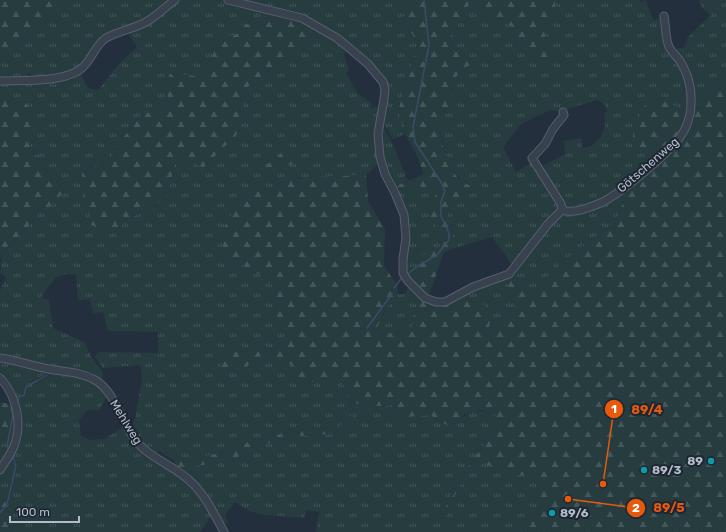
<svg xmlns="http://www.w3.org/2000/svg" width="726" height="532" viewBox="0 0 726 532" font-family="Rubik,sans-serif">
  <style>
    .grass { fill: url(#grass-tufts) }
    .forest { fill: url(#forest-firs) }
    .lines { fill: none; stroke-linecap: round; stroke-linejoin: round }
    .stream { stroke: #394c67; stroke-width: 1.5 }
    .minor-casing { stroke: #565f6c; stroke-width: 9 }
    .minor { stroke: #38414e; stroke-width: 7 }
    .culture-dot { fill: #0f9aa8; stroke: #1d2633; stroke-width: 1.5 }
    .labels { text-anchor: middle; stroke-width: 4; stroke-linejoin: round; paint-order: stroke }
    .street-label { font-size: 12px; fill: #b4bcc9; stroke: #1d2633 }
    .poi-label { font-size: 12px; font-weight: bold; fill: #b4bcc9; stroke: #1d2633; text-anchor: start }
    .leader { fill: none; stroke: #e8590c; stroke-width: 1.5 }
    .callout-dot { fill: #e8590c; stroke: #1d2633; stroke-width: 1.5 }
    .mark-label { font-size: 12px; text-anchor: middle; font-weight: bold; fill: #fff }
    .callout-label { font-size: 13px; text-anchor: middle; font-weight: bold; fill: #e8590c; stroke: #1d2633; stroke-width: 4; stroke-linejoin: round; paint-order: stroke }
  </style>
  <defs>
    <pattern id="grass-tufts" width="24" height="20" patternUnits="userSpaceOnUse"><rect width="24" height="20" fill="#263c3f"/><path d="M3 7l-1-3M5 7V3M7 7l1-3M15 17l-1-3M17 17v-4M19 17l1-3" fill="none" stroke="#435659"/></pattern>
    <pattern id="forest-firs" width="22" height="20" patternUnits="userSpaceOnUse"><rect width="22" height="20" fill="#263c3f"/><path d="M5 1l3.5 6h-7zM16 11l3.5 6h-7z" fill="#435659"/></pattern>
  </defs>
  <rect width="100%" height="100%" fill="#242f3e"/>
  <!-- grass -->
  <g class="grass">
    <polygon points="60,0 173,0 154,15 106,37 77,70 41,78 31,75 29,73 27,74 28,76 35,79 0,80 0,56 11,43 31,35"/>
    <path d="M179 0H224L281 16 257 28 239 33 218 40 212 57V72L199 76 169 74 167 105 140 116 120 142 110 159 82 173 90 209 112 234 125 221 167 198 175 162 192 161 203 168 239 132 244 113 240 93 316 34 311 24 349 49 344 54 349 70 346 73 358 94 372 104 370 107 371 109 376 106 380 110 377 165 366 175 288 178 270 188 242 196 225 257 255 271 275 287 277 316 286 336 279 346 270 350 232 352C226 357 222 361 220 369L224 372 240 370 254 362 257 357 263 356 272 359 276 368 285 360 294 368 296 375 302 382H341L346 388 350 401 351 415 350 419 339 427 320 430 309 428 254 440 216 454 179 462 178 465 175 467 173 465 175 461 159 451 154 454 150 450V447L147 449 139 442 131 428 135 419 142 379 140 365 103 368 95 357 96 354 99 352 158 353V332L108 331 103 312 93 313 90 299 78 301 76 275C56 270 51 283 41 298L49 300 53 328 84 342 91 356 103 373V376L102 379 99 380 0 356V291L6 277 0 273 2 253 31 224 39 210 61 194 26 139 9 97 0 99V83L80 72 88 88 98 90 118 65 137 47 129 35 133 29Z"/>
    <polygon points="234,0 407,0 407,11 402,19 418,43 398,111 405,134 393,139 386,128 383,118 386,85 338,36"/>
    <path d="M555 0H639L641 2 645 0 654 21 663 16 664 32 684 70 690 109H679L659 98 655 146 664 153 612 195 585 207 566 209 539 168 565 154 564 141 581 138 582 148 592 146 601 136 605 127 604 113 607 111C606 105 603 102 597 100L561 111 551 110 522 123 503 147 516 172 532 162 561 208 514 267 492 237 458 247 446 210 460 179 448 164 439 125 440 114 449 107 455 78 464 68 454 50 450 37 469 4 512 27 516 44 551 57 543 28 555 6Z"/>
    <polygon points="699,0 726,0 726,80 717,84 696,107 692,109 691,84 672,50 685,47 687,38 711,15 702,8"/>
    <polygon points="381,122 394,147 408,181 394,187 386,170 381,150"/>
    <polygon points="647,170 646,180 627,193 614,225 592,239 554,269 531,296 510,275 545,230 559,217 565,214 592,207"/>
    <polygon points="419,186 437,191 444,235 421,293 408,277 405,269 409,241 397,192"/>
    <polygon points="506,277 513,307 503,316 494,329 448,304 435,307 430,303"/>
    <path d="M409 285 421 297 414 313 412 332 374 334C381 319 386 306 398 294H405Z"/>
    <path d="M0 359 78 375 99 385 107 396 99 410H87L79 421 81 436 90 440 104 439 125 426 135 443 185 478 213 514 200 532H16L7 507 17 466 12 453 17 407 19 405 20 399 24 395 26 387 32 383 40 381 49 375 47 373C40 379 32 381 25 386L23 394 18 397 17 403 0 377Z"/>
    <path d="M352 402 365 407 394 405 396 418 430 415 451 428C468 412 472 407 496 415L490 435 469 466 448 501 442 519H445C453 495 466 473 483 452L510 474 524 475 541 486V505L521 526 514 532H316L319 512 306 510 304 518 264 515 249 511 235 502 225 515 228 522 226 524 218 516 178 469 215 463 252 453 257 446 298 436 330 434 353 426Z"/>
    <polygon points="16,424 15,437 0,467 0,444 10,428"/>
    <polygon points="11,455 16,465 6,505 0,487 0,473"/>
  </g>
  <!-- forest -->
  <g class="forest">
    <polygon points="0,0 60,0 50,19 31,35 11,43 0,56"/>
    <path d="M407 0H555V6L543 28 551 57 545 66 516 44 512 27 469 4 450 37 454 50 472 64 464 68 455 78 449 107 440 114C438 133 446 165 459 179 463 182 468 185 472 187L446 210 458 247 444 252 428 298 421 293 416 258 439 248 444 236 428 217 437 191 419 186 397 192 394 187 424 174 417 156 405 134 398 111 418 43 402 19 407 11Z"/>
    <polygon points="281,16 311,24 316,34 240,93 244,113 239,132 203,168 192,161 175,162 167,198 125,221 112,234 89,224 90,209 84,207 82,173 110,159 120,142 140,116 167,105 169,74 199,76 212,72 212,57 218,40 239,33 243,23 257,28"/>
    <path d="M726 80V532H514L521 526 541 505V486L524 475H510L487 465 483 453C466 473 453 495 445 520L442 519 448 501 469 466 490 435 495 415 481 410 465 414 451 428 430 415 396 418 393 405 365 407 353 402 352 416 356 419 353 426 330 434 298 436 257 446 252 453 215 463 178 469 175 467 178 465 177 463 179 462 216 454 254 440 309 428 320 430 339 427 350 419 351 415 350 401 346 388 341 382H302L296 375 294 368 285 360 284 366 282 370 276 368 272 359 263 356 257 357 254 362 240 370 224 372 220 369C222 361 226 357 232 352L270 350 279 346 286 336 277 316 275 287 255 271 225 257 221 233 242 196 270 188 288 178 366 175 368 201 385 229 384 265 397 286 398 294 385 310 374 334 412 332 414 313 421 297 435 307 470 300 486 306 491 319 489 327 494 329 503 316 513 307 506 277 510 275 531 295 554 269 592 239 614 225 627 193 646 180 647 170 664 153 655 146 643 152 633 141V129L647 101C651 100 656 98 660 99 674 102 679 114 696 107L717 84Z"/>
    <polygon points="9,97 27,104 35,123 26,140 62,194 44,212 38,210 31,224 2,252 0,260 0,99"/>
    <polygon points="284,151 296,155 297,158 294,163 270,175 260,170"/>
    <polygon points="1,402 12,405 16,424 10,428 0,444 0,403"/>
    <polygon points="0,487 16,532 0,532"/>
  </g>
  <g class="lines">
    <!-- stream -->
    <g class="stream">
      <polyline points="409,273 418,266 437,255 449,240 449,233 441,216 441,202 445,191 441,182 415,142 413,127 429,45 424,0"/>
      <polyline points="394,288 401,279"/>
      <polyline points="367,328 392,294"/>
      <path d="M18 404 19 397 24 395 26 387C33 382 40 380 47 375"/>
      <polyline points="9,449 7,446 13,415 11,408 13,407"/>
      <polyline points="0,513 7,504 16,466 12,454"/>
    </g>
    <!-- minor casing -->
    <g class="minor-casing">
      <g id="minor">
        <polyline points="228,0 302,18 337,38 348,47 368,64 383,82 385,89 384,99 378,134 380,157 385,174 395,193 404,215 406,238 403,259 403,273 408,281 425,298 436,302 445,302 473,287 509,274 548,224 562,210"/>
        <path d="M0 81C22 80 67 83 83 67 92 59 96 44 106 38 119 31 133 29 146 22 157 16 165 7 175 0"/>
        <path d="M562 210C573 214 588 208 598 204 617 197 672 151 682 134 687 127 691 114 691 105 692 90 688 74 680 61 676 56 672 52 669 47 665 37 666 26 664 16"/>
        <polyline points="562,210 561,204 532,158 545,144 553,129 564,115 563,112"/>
        <path d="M0 358C15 360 29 365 44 368 61 372 79 371 95 380 113 390 122 420 133 437 146 457 174 465 191 482 206 496 214 514 224 532"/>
        <path d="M0 378C16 395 23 423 14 446 11 454 5 462 0 470"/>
      </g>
    </g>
    <!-- minor -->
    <use href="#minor" class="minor"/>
  </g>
  <!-- markers -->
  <g class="culture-dot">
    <circle cx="711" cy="461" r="4"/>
    <circle cx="644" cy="470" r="4"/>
    <circle cx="552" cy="513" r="4"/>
  </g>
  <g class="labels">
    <!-- street labels -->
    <g class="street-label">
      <text transform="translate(648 165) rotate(-41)" y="4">Götschenweg</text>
      <text transform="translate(126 422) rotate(58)" y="4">Mehlweg</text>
    </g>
    <!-- poi labels -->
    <g class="poi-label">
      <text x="703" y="465" text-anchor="end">89</text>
      <text x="652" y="474">89/3</text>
      <text x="560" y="517">89/6</text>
    </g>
  </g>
  <!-- callouts -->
  <path class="leader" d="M603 484L614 409M568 499L636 508"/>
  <g class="callout-dot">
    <circle cx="603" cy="484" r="4"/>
    <circle cx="568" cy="499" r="4"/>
    <circle cx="614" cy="409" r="10"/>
    <circle cx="636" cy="508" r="10"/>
  </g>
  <g class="mark-label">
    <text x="614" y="413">1</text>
    <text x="636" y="512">2</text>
  </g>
  <g class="callout-label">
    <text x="647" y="414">89/4</text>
    <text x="669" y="512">89/5</text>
  </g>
  <!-- scale -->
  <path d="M10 516v6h69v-6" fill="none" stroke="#b4bcc9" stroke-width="2"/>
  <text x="16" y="516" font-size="12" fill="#b4bcc9" stroke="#1d2633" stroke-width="3" paint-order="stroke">100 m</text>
</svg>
